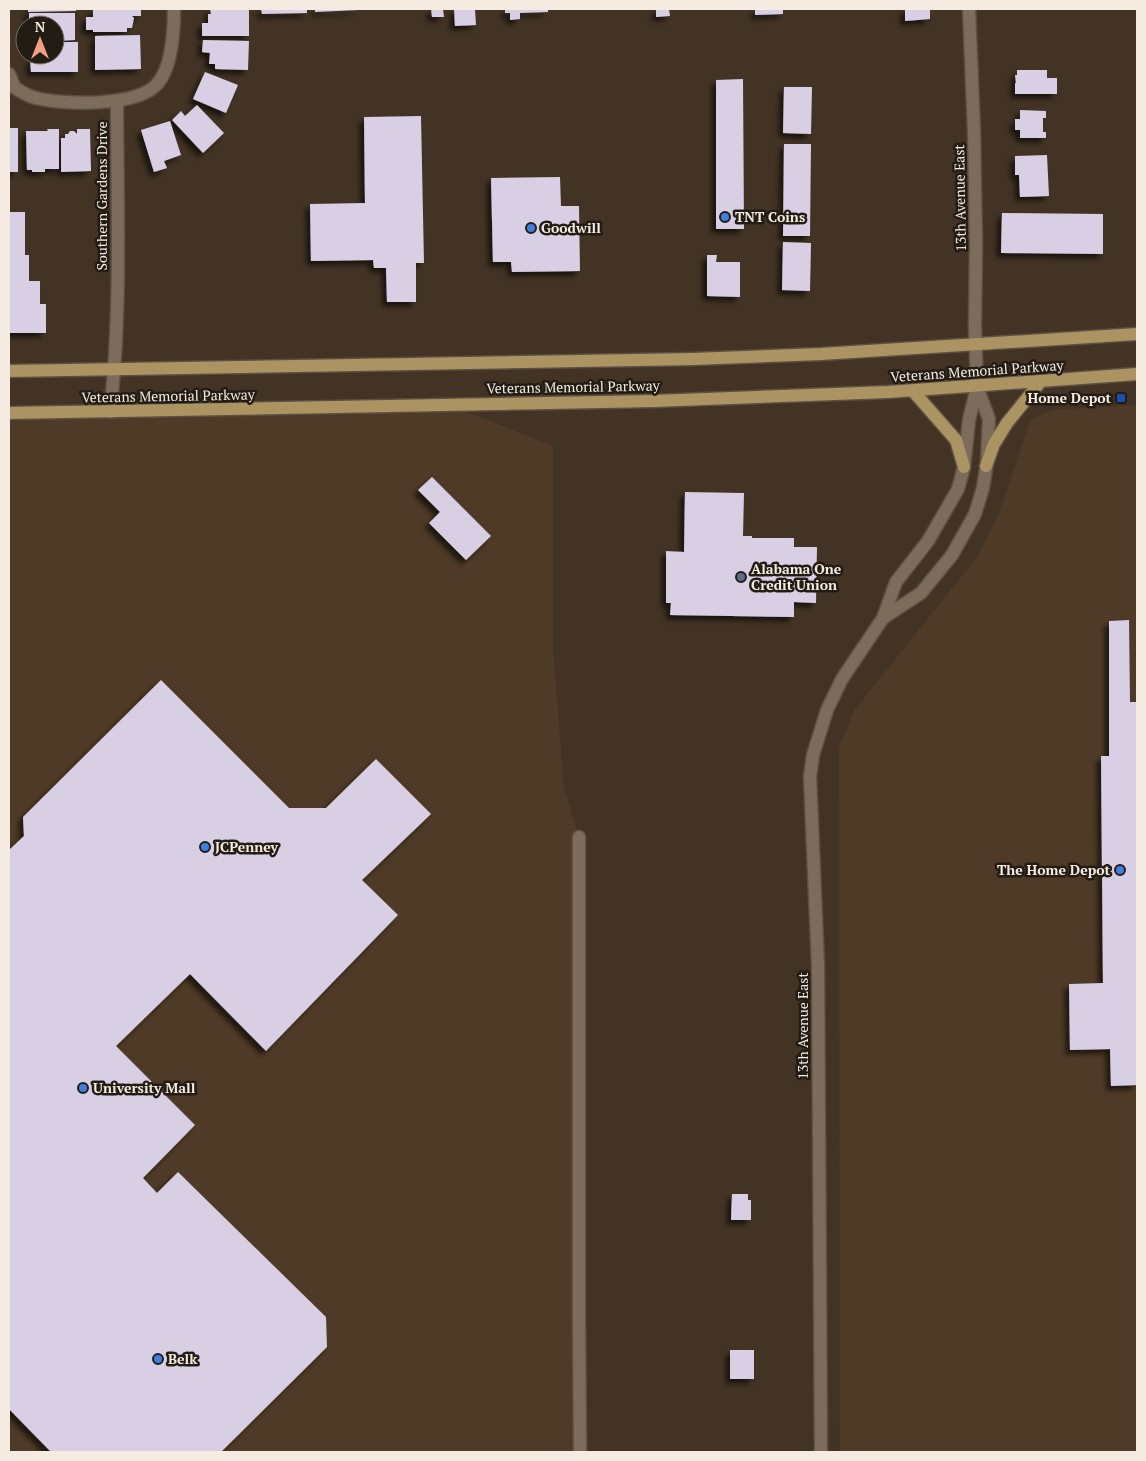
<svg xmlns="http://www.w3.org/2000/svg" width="1146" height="1461" viewBox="0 0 1146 1461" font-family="'PT Serif',serif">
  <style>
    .built { fill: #4e3a26 }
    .building { fill: #d9cfe5; filter: url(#shadow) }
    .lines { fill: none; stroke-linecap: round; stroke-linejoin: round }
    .minor-casing { stroke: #5d5043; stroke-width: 15 }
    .major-casing { stroke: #5d5043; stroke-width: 15 }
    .minor { stroke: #7d6c5b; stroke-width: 12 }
    .major { stroke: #ab9462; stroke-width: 12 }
    .shop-dot { fill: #3f7fe0; stroke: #231c15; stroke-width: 2 }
    .transit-dot { fill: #1a4fb4; stroke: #231c15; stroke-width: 2 }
    .service-dot { fill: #5c6f8a; stroke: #231c15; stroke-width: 2 }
    .labels { text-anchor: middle; stroke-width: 5; stroke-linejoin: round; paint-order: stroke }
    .street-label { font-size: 14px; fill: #f5ebe1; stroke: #231c15 }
    .poi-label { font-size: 14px; font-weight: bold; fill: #f5ebe1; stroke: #231c15; text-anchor: start }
  </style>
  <defs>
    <filter id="shadow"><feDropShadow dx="-4.5" dy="4.5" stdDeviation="2.5" flood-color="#0009"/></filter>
  </defs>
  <rect width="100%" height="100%" fill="#423324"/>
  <!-- built -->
  <g class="built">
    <polygon points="446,404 553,446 553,648 564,787 579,837 585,1452 9,1452 9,415"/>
    <polygon points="1137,405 1137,1452 840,1452 839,748 855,709 978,556 999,514 1030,420 1052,410"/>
  </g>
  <!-- building -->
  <g class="building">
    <polygon points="28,9 76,9 76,11 28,12"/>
    <polygon points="93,9 141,9 141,16 132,16 134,18 132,28 127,28 127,32 93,32 93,30 86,30 86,17 93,17"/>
    <polygon points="210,9 249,9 249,36 202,36 202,23 208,23 208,14 211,14"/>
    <polygon points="261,9 307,9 307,13 262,14"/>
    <polygon points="315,9 359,9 359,10 315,12"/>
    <polygon points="431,9 443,9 444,17 432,17"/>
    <polygon points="454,9 475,9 476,25 455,26"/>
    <polygon points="505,9 548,9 548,12 520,13 520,19 510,20 510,13 505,13"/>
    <polygon points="656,9 669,9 670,16 656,17"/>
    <polygon points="755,9 783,9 783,14 755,15"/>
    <polygon points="905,9 930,9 930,19 905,21"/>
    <polygon points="29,13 75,13 75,40 55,41 55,25 29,25"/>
    <polygon points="140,35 141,69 95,70 95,36"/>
    <polygon points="203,40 249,41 248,70 215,69 215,64 209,64 210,53 202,52"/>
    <polygon points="55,42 78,42 78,72 31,72 30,59 36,59 36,55 55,55"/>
    <polygon points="1017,70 1047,70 1047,78 1057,78 1057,94 1015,94 1015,83 1016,83 1015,75 1017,75"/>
    <polygon points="205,72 238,85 226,113 193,99"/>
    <polygon points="743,79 744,229 716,229 716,80"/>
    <polygon points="784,87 812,87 811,134 783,133"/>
    <polygon points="197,105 224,133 203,153 172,120 181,111 185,116"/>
    <polygon points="1020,110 1046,111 1046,118 1043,118 1043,132 1046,132 1046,138 1020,138 1020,130 1015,130 1015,119 1020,119"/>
    <polygon points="421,116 424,263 416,263 416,302 387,302 386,268 374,268 373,260 311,261 310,204 365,203 364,117"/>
    <polygon points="170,121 181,155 164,161 167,168 154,172 141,130"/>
    <rect x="9" y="128" width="9" height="44"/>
    <polygon points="47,129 59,129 59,169 45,169 45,172 32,172 32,170 27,170 26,131 48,131"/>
    <polygon points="77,129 90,129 91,171 61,172 61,138 65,138 65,134 68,134 70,131 74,131 77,134"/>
    <polygon points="784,144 811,144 810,236 783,236"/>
    <polygon points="1047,155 1049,196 1020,197 1019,175 1015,175 1015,156"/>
    <polygon points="560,177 561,206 579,206 580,271 512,272 511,262 493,262 491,178"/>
    <polygon points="9,212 25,212 25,255 29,255 29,281 40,281 40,304 46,304 46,333 9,333"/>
    <polygon points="1002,213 1103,214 1103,254 1001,253"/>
    <polygon points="783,242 811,243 810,291 782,290"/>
    <polygon points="707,255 717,255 716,262 740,262 740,297 707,296"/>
    <polygon points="432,477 491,536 466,560 429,523 440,512 418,490"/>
    <polygon points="685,492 744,493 743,536 752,536 752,538 794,538 794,547 817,547 816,603 794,602 794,617 670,615 671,603 666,603 666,551 684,552"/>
    <polygon points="1129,620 1130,702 1137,702 1137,1085 1111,1086 1110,1049 1070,1050 1069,984 1103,983 1101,756 1109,756 1109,621"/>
    <polygon points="161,680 289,808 326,808 376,759 431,814 362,880 398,915 266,1051 190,974 116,1046 195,1125 143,1178 157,1193 178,1172 326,1317 327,1347 221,1452 51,1452 9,1409 9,850 24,836 23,817"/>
    <polygon points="732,1194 748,1194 748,1200 751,1200 751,1220 731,1220"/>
    <rect x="730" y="1350" width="24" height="29"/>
  </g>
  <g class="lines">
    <!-- minor casing -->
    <g class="minor-casing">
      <g id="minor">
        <path d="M9 74 15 88C22 92 29 97 36 98 64 105 139 107 158 83 172 66 174 30 174 9"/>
        <path d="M110 412C122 309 117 205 117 101"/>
        <polyline points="883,618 921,593 952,555 975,514 983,488 987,462 989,419 977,387"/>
        <polyline points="579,837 579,1321 580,1452"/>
        <polyline points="821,1452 818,966 810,777 813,755 827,710 842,679 883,618 896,582 928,541 958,489 964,467 969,420 977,387 975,327 976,244 974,131 969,9"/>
      </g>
    </g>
    <!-- major casing -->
    <g class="major-casing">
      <g id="major">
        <polyline points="9,371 693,359 821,354 1137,334"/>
        <polyline points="913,391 956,440 964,467"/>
        <polyline points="9,413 654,401 888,392 1137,374"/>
        <polyline points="986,466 994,444 1007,423 1041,381"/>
      </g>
    </g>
    <!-- minor -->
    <use href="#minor" class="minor"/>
    <!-- major -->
    <use href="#major" class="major"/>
  </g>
  <!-- markers -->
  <g class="shop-dot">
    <circle cx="725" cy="217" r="5"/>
    <circle cx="531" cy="228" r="5"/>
    <circle cx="205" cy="847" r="5"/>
    <circle cx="1120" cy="870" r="5"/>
    <circle cx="83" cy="1088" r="5"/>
    <circle cx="158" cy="1359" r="5"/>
  </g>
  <rect class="transit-dot" x="1116" y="393" width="10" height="10" rx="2.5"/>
  <circle class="service-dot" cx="741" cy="577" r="5"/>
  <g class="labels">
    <!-- street labels -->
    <g class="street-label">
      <text transform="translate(102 196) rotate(-90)" y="5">Southern Gardens Drive</text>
      <text transform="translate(960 198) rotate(-91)" y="5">13th Avenue East</text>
      <text transform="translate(977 371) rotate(-4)" y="5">Veterans Memorial Parkway</text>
      <text transform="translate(573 387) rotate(-1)" y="5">Veterans Memorial Parkway</text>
      <text transform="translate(168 396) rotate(-1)" y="5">Veterans Memorial Parkway</text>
      <text transform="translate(803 1026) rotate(-90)" y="5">13th Avenue East</text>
    </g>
    <!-- poi labels -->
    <g class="poi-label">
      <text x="735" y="222">TNT Coins</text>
      <text x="541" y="233">Goodwill</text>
      <text x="1111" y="403" text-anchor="end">Home Depot</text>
      <text x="751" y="574">Alabama One<tspan x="751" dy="16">Credit Union</tspan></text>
      <text x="215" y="852">JCPenney</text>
      <text x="1110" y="875" text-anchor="end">The Home Depot</text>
      <text x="93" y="1093">University Mall</text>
      <text x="168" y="1364">Belk</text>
    </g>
  </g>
  <!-- border -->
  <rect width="1146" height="1461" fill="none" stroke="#f5ebe1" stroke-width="20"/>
  <!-- north arrow -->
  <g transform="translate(40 40)"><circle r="24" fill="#231c15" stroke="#776f67"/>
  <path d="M0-4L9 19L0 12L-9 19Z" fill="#f39f84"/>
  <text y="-8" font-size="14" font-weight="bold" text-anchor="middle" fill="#f5ebe1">N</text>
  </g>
</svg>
